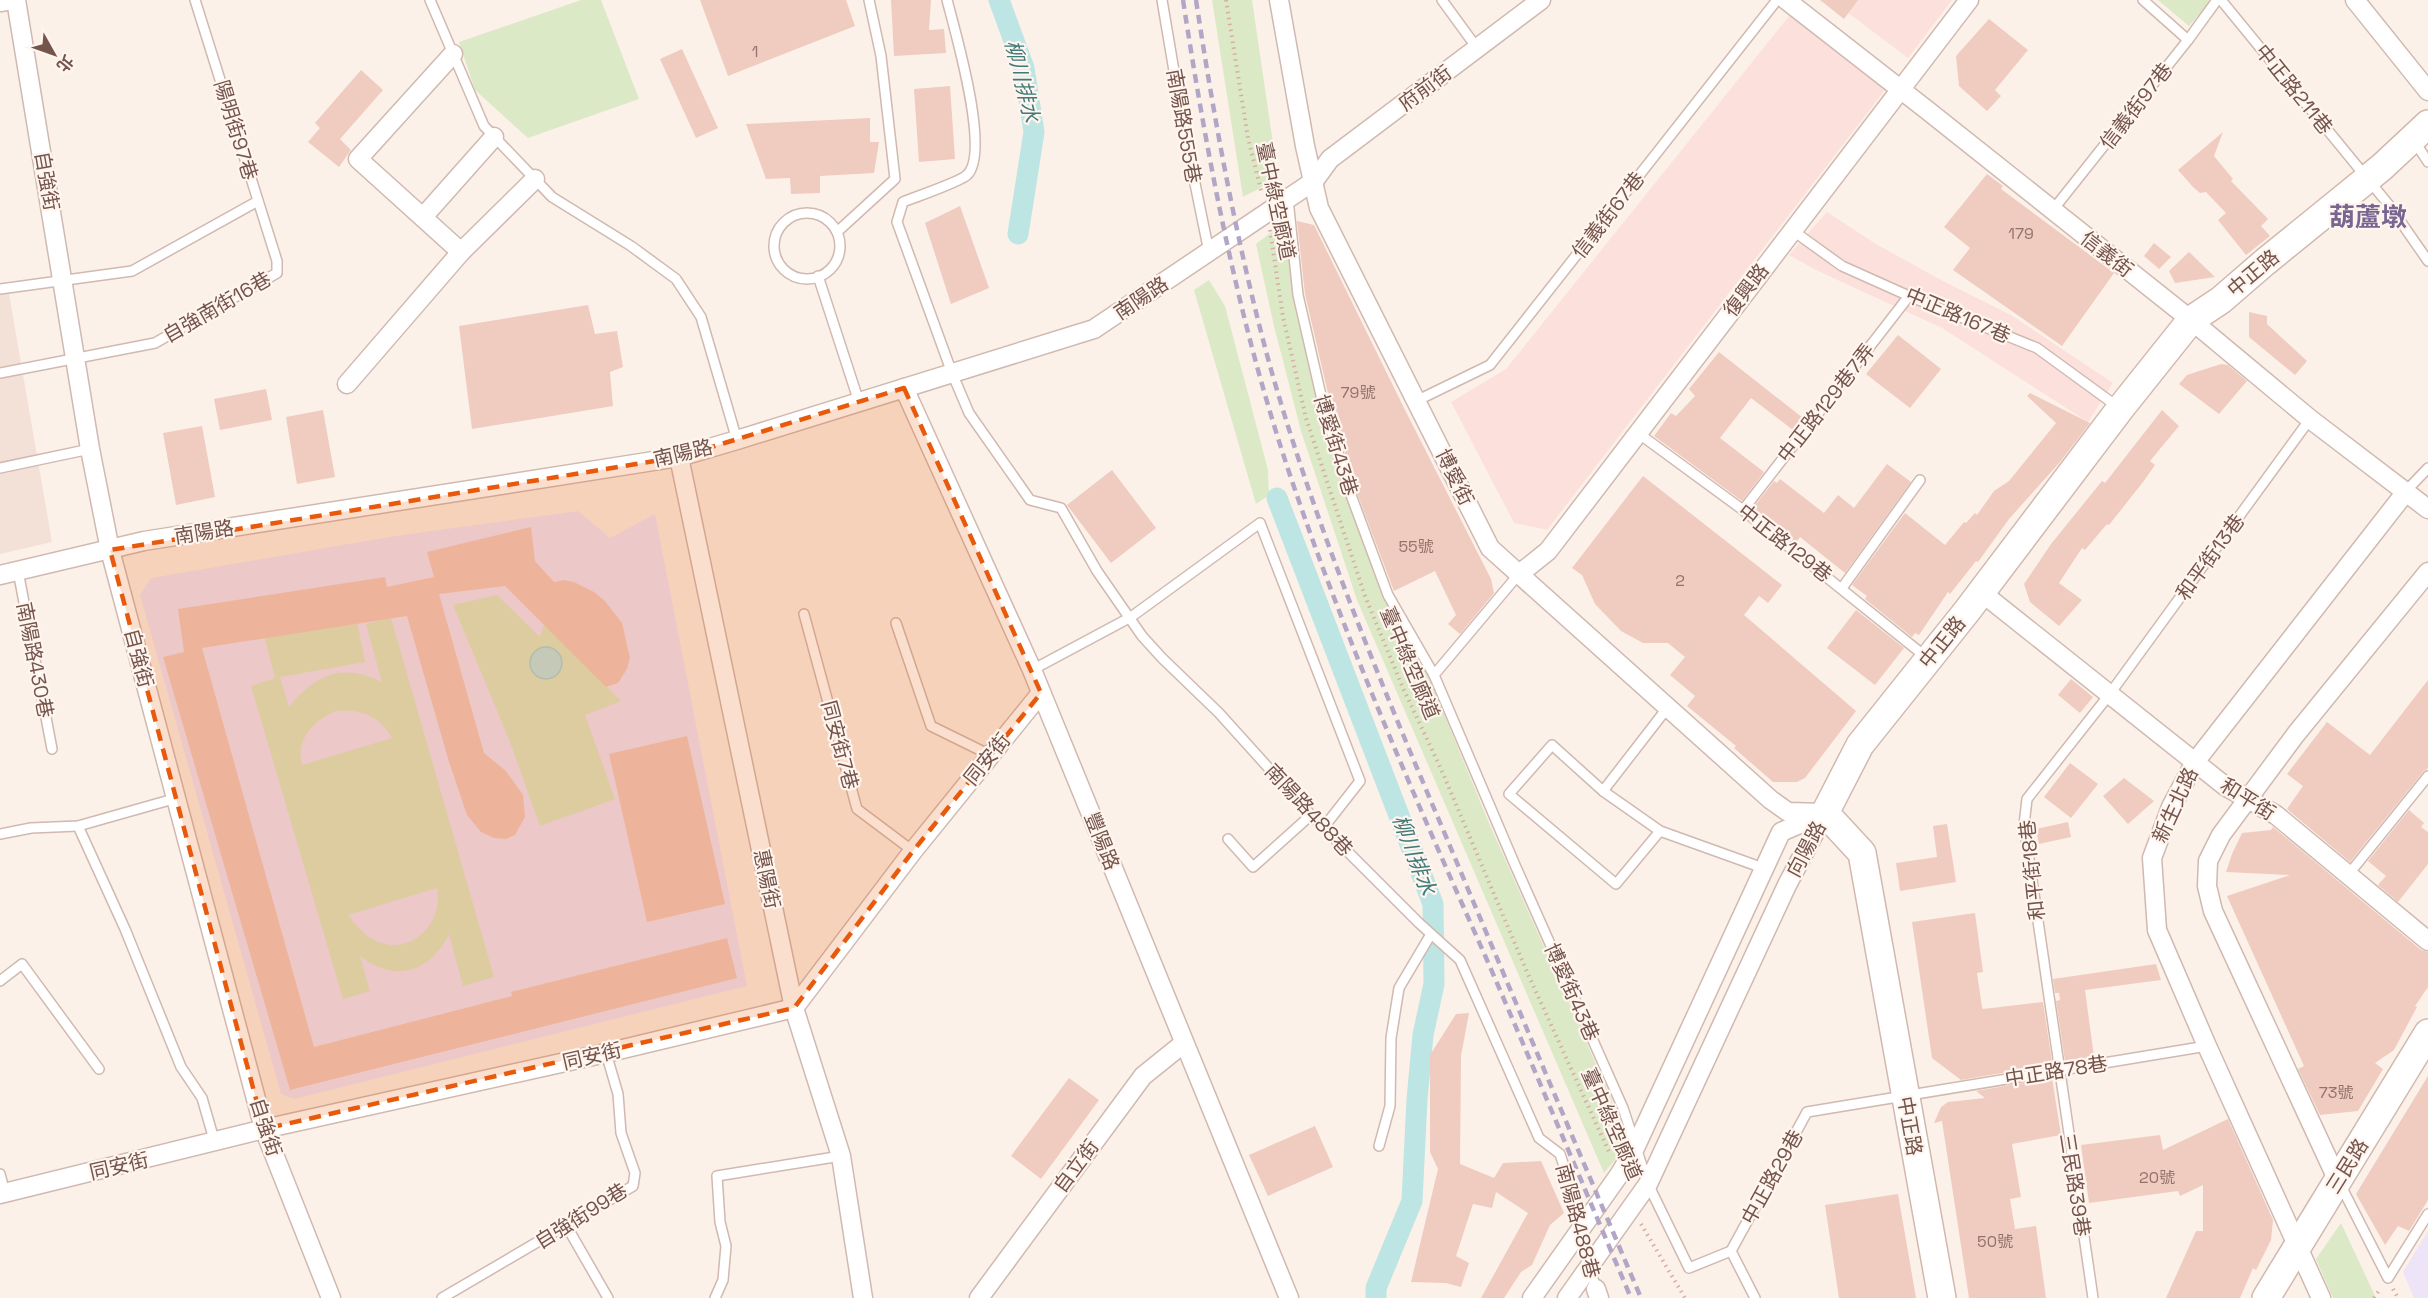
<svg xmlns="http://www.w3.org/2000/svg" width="2428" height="1298" viewBox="0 0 2428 1298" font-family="'Space Grotesk','Noto Sans TC',sans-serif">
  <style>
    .residential { fill: #f3e1d7 }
    .commercial { fill: #fce0dc }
    .education { fill: #eee4f8 }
    .green { fill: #dbe9c6; fill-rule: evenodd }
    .water { fill: #bde5e4; stroke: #a3d7d6; stroke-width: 1.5 }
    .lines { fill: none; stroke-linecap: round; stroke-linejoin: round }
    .canal { stroke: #bde5e4; stroke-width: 21 }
    .building { fill: #f0cbc0 }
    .lane-casing { stroke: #d0b9b0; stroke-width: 12 }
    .street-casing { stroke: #d0b9b0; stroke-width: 21 }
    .secondary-casing { stroke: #d2b8ae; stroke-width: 30 }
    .path { stroke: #d6aea3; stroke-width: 4; stroke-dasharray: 1.5 4.5; stroke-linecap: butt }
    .lane { stroke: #fff; stroke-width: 9 }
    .street { stroke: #fff; stroke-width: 18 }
    .secondary { stroke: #fff; stroke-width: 27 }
    .rail { stroke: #b2a6c6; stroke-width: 4.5; stroke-dasharray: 9 6; stroke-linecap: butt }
    .marked { fill: #e8590c; fill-opacity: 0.2; stroke: #e8590c; stroke-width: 4.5; stroke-dasharray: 12 8; stroke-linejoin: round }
    .labels { text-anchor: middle; stroke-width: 4.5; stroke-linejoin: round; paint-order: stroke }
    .number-label { font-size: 16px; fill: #947269 }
    .street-label { font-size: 20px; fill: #75544c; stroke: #fef5ee }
    .water-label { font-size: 21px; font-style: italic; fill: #407a79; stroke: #fef5ee }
    .district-label { font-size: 26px; font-weight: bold; fill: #7a6591; stroke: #fef5ee }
  </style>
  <rect width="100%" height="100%" fill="#fcf1e8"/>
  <!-- residential -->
  <polygon class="residential" points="7,282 52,542 0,554 0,283"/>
  <!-- commercial -->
  <g class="commercial">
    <polygon points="1831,0 1952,0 1908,58"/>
    <polygon points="1793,11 1888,86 1547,530 1514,523 1451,402 1506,369"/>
    <polygon points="1827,212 1876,244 1943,281 2011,315 2113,383 2088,422 1942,328 1818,271 1789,255"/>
  </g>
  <!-- education -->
  <g class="education">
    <polygon points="578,511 610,538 655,514 747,986 294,1099 281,1094 140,595 151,578 395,536"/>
    <polygon points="2428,1231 2428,1298 2414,1298 2403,1272"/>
  </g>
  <!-- green -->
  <g class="green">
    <polygon points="581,0 601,0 639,99 528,138 475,90 459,42"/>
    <path d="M1212 0H1252L1275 157C1275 184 1266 185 1243 197Z"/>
    <polygon points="2158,0 2208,0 2210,2 2189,26"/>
    <polygon points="1285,222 1293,299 1322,423 1383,598 1427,673 1489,823 1611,1098 1624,1137 1624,1149 1604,1173 1357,600 1301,431 1274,326 1256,244"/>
    <polygon points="1209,280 1225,306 1268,470 1269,495 1256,504 1194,290"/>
    <polygon points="497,595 540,637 544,625 621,701 585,715 615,799 540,826 510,742 453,605"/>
    <path d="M356 616 365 662 280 677 289 707C315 675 342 662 382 682L366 624 391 618 494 977 463 986 449 934C430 973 394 983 360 956L370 991 343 999 251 686 275 678 264 635ZM336 711C360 709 380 715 392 738L302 765C295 740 314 720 336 711ZM437 888C444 917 417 952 385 944 370 941 358 928 348 915Z"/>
    <polygon points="2341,1223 2376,1298 2333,1298 2316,1259"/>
  </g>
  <!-- water -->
  <circle class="water" cx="546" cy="663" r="16"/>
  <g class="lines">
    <!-- canal -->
    <g class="canal">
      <polyline points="999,0 1024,68 1034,132 1018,234"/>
      <polyline points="1277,498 1433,904 1434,984 1423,1035 1417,1099 1412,1201 1376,1288 1376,1298"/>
    </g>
  </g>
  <!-- building -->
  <g class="building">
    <polygon points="700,0 846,0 855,26 728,76"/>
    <polygon points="891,0 931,0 929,30 944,29 946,53 894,56"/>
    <polygon points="1820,0 1858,0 1844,19"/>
    <polygon points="1989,19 2028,50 1995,90 2001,96 1987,111 1959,86 1956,56"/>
    <polygon points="682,49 718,128 696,138 660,59"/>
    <polygon points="361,70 383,90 340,139 351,150 339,167 308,142 320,128 315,123"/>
    <polygon points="950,86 955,159 919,162 914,89"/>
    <polygon points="870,118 870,142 879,142 874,173 820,176 820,193 791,194 790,178 766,179 746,124"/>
    <polygon points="2223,132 2214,156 2233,179 2231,181 2268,219 2261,226 2270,236 2246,255 2218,220 2226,213 2206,192 2200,193 2193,187 2178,170"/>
    <polygon points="1987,174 2003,186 2001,189 2114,273 2062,346 1953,270 1970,248 1944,227"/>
    <polygon points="960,206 989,288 951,304 925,223"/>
    <polygon points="1297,221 1314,225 1404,408 1491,579 1494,593 1460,634 1448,624 1456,615 1435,571 1394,591 1357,493 1330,402 1305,294"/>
    <polygon points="2154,243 2171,257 2159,269 2144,256"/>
    <polygon points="2189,252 2215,277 2175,283 2169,271"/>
    <polygon points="588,305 595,334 617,331 623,367 610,372 613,406 472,429 459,326"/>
    <polygon points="2249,312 2267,316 2267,324 2307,361 2295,375 2249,337"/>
    <polygon points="1898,335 1941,369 1910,408 1866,374"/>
    <polygon points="1719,352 1803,418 1793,430 1751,398 1720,438 1764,472 1742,501 1654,436 1671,413 1676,416 1695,396 1689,389"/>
    <polygon points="2221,364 2228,365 2247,381 2219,414 2179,384 2187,375"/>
    <polygon points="266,389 272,420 220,430 214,399"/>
    <polygon points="2030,393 2090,423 2060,462 2009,519 1978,562 1976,561 1950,594 1948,592 1919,635 1915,633 1912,637 1865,599 1867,596 1852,585 1905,513 1945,545 1964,522 1966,523 1975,513 1977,515 1994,491 2009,481 2056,423 2027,396"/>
    <polygon points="323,410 335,477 297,484 286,417"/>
    <polygon points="2162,410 2179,426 2150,461 2155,465 2143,482 2109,525 2107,524 2085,550 2082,548 2059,583 2082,600 2059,626 2030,602 2024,584 2051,544 2102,481 2105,483"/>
    <polygon points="202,426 215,497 176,505 163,433"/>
    <polygon points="1887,464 1911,482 1845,573 1800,537 1796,543 1752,509 1774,481 1777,483 1780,479 1824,513 1838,495 1854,508"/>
    <polygon points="1112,470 1156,528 1111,563 1067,505"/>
    <polygon points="1643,476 1782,585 1768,603 1759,596 1744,615 1856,711 1805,778 1797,782 1773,782 1734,748 1736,746 1687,706 1695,696 1670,675 1685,657 1668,643 1643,643 1621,631 1595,604 1582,575 1572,568"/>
    <polygon points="531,527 535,561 554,582 564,580 574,582 594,592 605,601 622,623 630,658 627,669 618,683 606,687 505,586 439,594 484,753 506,771 523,795 525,817 515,835 506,839 494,838 481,832 467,815 449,762 407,616 202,648 314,1047 512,996 511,992 727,938 737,978 290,1090 163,657 184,652 178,609 385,577 387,587 434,577 427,552"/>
    <polygon points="1856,610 1904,648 1875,685 1827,648"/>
    <polygon points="2071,679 2093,697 2080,713 2058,695"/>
    <polygon points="2428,680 2428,768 2423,772 2350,862 2287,809 2303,786 2287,774 2327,722 2370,755"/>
    <polygon points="687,736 725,904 647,922 609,754"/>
    <polygon points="2070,763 2098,784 2071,818 2044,797"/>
    <polygon points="2124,778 2154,801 2128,824 2103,796"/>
    <polygon points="2409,810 2424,823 2421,827 2428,832 2428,864 2398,902 2378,885 2386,876 2368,861"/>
    <polygon points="2068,822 2071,837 2039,844 2036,829"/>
    <polygon points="1947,824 1956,882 1900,891 1896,863 1937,857 1933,826"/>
    <polygon points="2273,827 2421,950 2428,952 2428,987 2415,1006 2417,1007 2394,1050 2375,1063 2383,1069 2358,1111 2320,1115 2298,1069 2304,1066 2227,896 2290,875 2226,872 2232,854 2242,833 2271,830"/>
    <polygon points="1975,913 1983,972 1977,973 1982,1007 1983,1009 2043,1002 2052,1062 2049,1063 2049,1065 1961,1080 1932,1058 1912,922"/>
    <polygon points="2156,964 2161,980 2085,990 2094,1057 2065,1061 2056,1001 2060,1000 2059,993 2055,993 2053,979"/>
    <polygon points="1469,1013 1461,1056 1460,1164 1494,1178 1503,1163 1541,1161 1564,1213 1550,1225 1532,1265 1521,1272 1504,1298 1481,1298 1528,1213 1496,1192 1492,1208 1473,1204 1456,1256 1469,1263 1461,1287 1446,1283 1411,1282 1438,1169 1430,1152 1430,1055 1456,1014"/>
    <polygon points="2428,1076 2428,1200 2409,1231 2398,1226 2385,1245 2356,1194"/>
    <polygon points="1069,1078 1099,1100 1041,1179 1011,1156"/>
    <polygon points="2052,1078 2061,1135 2012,1144 2021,1197 2010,1199 2015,1229 2036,1226 2046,1298 1969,1298 1942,1121 1934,1123 1941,1107 1948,1102 1985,1098 1976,1091"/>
    <polygon points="2228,1119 2273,1220 2271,1240 2256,1270 2253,1268 2240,1298 2166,1298 2196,1231 2203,1231 2203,1185 2180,1196 2178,1191 2089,1203 2081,1145 2160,1135 2163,1150"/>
    <polygon points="1315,1126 1333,1167 1268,1196 1249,1155"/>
    <polygon points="1898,1194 1916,1298 1839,1298 1825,1205"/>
  </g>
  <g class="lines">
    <!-- lane casing -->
    <g class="lane-casing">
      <g id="lane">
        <polyline points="430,0 484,126 552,197 631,246 676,279 701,317 737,440"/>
        <path d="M947 0C955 31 991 153 967 175 960 182 915 197 903 202L897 222 952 373 969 413 1030 500 1061 508 1097 571 1142 636 1162 658 1219 713 1311 815 1419 923 1460 960 1539 1138 1560 1154 1576 1203 1579 1230 1596 1289"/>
        <polyline points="1162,0 1184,130 1209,252"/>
        <polyline points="1442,0 1477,48"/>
        <polyline points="2143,0 2188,40"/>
        <polyline points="2221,0 2389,205 2428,261"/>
        <polyline points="2415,142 2428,162"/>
        <polyline points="1288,199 1298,295 1323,404 1351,495 1388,595 1434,675"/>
        <polyline points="2052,211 2188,40 2217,0"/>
        <circle cx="807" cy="246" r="33"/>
        <polyline points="1792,230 1842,266 1909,296 2037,348 2118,407"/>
        <polyline points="837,232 895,179 881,56 869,0"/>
        <polyline points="818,276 859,402"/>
        <polyline points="0,289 132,271 258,201"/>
        <polyline points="0,373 155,343 277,273 277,261 195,0"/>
        <polyline points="1416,401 1490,365 1777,0"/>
        <polyline points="1638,433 1743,510 1926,657"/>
        <polyline points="0,468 90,449"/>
        <polyline points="2405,492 2428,468"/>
        <polyline points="1743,510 1909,296"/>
        <polyline points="18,571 52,749"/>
        <polyline points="1518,575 1434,675 1515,865 1623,1108 1648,1184 1689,1268 1731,1251"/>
        <polyline points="1842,588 1920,480"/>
        <polyline points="804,614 857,809 913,851"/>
        <polyline points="896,623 931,726 990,755"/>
        <polyline points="1032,670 1131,617 1260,523 1360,781 1324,827"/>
        <polyline points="1603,791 1668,707"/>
        <polyline points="78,826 125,929 181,1067 202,1098 215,1143"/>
        <polyline points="1660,831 1616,884 1509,794 1552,745 1603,791 1660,831 1763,868"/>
        <polyline points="0,834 31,828 78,826 177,798"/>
        <polyline points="1228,839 1253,867 1311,815"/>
        <polyline points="2348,875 2428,776"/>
        <polyline points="0,981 22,964 99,1069"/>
        <polyline points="1379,1146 1390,1106 1391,1038 1399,988 1431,934"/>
        <polyline points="0,1174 5,1193"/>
        <polyline points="2340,1184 2388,1278 2428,1214"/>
        <polyline points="566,1225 608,1298"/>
        <polyline points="442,1298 633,1186 635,1173 621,1133 618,1094 606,1053"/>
        <polyline points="715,1298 723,1280 726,1246 720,1222 717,1176 841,1156"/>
        <polyline points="1755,1298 1731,1251 1807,1112 2207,1046"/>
        <polyline points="2093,1298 2024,825 2027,799 2109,695 2310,419"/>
      </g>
    </g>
    <!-- street casing -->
    <g class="street-casing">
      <g id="street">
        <polyline points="16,0 90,449 110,550 264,1129 331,1298"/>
        <polyline points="1279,0 1305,146 1319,208 1490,548 1771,800 1788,812 1825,813"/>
        <polyline points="1786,0 1927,110 2191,320 2310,419 2428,509"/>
        <polyline points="2355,0 2428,91"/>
        <polyline points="0,2 13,0"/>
        <polyline points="453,54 358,159 461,252"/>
        <polyline points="423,217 494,137"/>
        <polyline points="347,384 461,252 535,179"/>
        <polyline points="904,388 1032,670 1289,1298"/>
        <polyline points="679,457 794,1008 841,1156 863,1298"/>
        <polyline points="0,575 144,541 679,457 737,440 1094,329 1314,181 1330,159 1541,0"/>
        <polyline points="1518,575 1548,551 1969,0"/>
        <polyline points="1981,592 2225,786 2276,815 2428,941"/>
        <polyline points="2338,1181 2213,911 2207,886 2208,861 2221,835 2296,734 2428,572"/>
        <polyline points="0,1194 264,1129 606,1053 794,1008 913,851 1041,693"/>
        <polyline points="1596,1289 1599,1298"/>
        <polyline points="979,1298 1143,1076 1184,1043"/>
        <polyline points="1532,1298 1619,1175 1635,1148 1781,832 1820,815"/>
        <polyline points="1567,1298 1648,1184 1787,885 1825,813"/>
        <polyline points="2321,1298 2207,1046 2157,930 2152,858 2171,807 2195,762 2405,493"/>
      </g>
    </g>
    <!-- secondary casing -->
    <g class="secondary-casing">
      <g id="secondary">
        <polyline points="1942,1298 1862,853 1825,813 1860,745 1967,611 2120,409 2191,320 2221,300 2265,262 2382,167 2428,124"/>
        <polyline points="2266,1298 2428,1033"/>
      </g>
    </g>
    <!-- path -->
    <g class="path">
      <polyline points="1226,0 1248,138 1262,194"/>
      <polyline points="1270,230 1283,317 1306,418 1365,596 1403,688 1441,769 1527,972 1610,1154"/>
      <polyline points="1641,1224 1685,1298"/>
      <polyline points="2393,1289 2398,1298"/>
      <polyline points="2374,1298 2380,1289"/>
    </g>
    <!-- lane -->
    <use href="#lane" class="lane"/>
    <!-- street -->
    <use href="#street" class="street"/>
    <!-- secondary -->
    <use href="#secondary" class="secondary"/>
    <!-- rail -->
    <g class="rail">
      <path d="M1183 0C1207 157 1237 315 1287 466 1343 635 1415 798 1487 960 1536 1073 1583 1185 1631 1298"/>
      <path d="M1196 0C1215 125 1238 251 1272 373 1318 533 1382 686 1447 839 1511 992 1576 1145 1641 1298"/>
    </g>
  </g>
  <!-- marked area -->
  <path class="marked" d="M904 388 1041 693 913 851 794 1008 264 1129 110 550 679 457Z"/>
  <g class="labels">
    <!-- number labels -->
    <g class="number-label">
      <text x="755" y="57">1</text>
      <text x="2021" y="239">179</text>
      <text x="1358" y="398">79號</text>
      <text x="1416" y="552">55號</text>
      <text x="1680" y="586">2</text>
      <text x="2336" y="1098">73號</text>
      <text x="2157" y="1183">20號</text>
      <text x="1995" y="1247">50號</text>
    </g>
    <!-- street labels -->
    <g class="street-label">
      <text transform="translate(1425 88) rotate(-37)" y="7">府前街</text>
      <text transform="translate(2294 89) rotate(51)" y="7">中正路211巷</text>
      <text transform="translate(2136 106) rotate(-52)" y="7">信義街97巷</text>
      <text transform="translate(1184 126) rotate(80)" y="7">南陽路555巷</text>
      <text transform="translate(236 130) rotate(73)" y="7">陽明街97巷</text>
      <text transform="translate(47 181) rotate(80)" y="7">自強街</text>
      <text transform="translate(1276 201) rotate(78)" y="7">臺中綠空廊道</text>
      <text transform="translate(1608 215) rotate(-52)" y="7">信義街67巷</text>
      <text transform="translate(2107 254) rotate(38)" y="7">信義街</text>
      <text transform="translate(2253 273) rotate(-40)" y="7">中正路</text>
      <text transform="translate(1746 290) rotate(-53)" y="7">復興路</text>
      <text transform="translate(1141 298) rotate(-34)" y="7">南陽路</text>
      <text transform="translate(217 307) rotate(-30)" y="7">自強南街16巷</text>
      <text transform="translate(1958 315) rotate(23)" y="7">中正路167巷</text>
      <text transform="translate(1826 403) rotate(-52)" y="7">中正路129巷7弄</text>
      <text transform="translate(1336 445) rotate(73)" y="7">博愛街43巷</text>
      <text transform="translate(683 453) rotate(-13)" y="7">南陽路</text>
      <text transform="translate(1455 477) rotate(64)" y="7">博愛街</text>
      <text transform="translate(204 532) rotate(-9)" y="7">南陽路</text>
      <text transform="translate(1785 543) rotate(38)" y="7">中正路129巷</text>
      <text transform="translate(2210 557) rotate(-54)" y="7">和平街13巷</text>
      <text transform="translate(1942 642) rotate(-51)" y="7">中正路</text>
      <text transform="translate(139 658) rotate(75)" y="7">自強街</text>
      <text transform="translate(35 660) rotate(79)" y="7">南陽路430巷</text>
      <text transform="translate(1410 663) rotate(67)" y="7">臺中綠空廊道</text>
      <text transform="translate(840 745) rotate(75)" y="7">同安街7巷</text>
      <text transform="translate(987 759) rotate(-51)" y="7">同安街</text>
      <text transform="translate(2248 799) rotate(32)" y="7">和平街</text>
      <text transform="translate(2175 805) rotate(-65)" y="7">新生北路</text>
      <text transform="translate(1309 810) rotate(47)" y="7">南陽路488巷</text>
      <text transform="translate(1102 841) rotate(68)" y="7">豐陽路</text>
      <text transform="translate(1806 849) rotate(-62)" y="7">向陽路</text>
      <text transform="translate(2032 870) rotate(-96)" y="7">和平街18巷</text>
      <text transform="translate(767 879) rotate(78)" y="7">惠陽街</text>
      <text transform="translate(1572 992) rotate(66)" y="7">博愛街43巷</text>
      <text transform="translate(592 1056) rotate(-13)" y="7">同安街</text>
      <text transform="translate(2056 1071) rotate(-9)" y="7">中正路78巷</text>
      <text transform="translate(1612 1124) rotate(66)" y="7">臺中綠空廊道</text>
      <text transform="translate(1910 1126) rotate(80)" y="7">中正路</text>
      <text transform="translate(266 1127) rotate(72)" y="7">自強街</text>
      <text transform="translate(119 1166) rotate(-13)" y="7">同安街</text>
      <text transform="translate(1076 1166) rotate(-53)" y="7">自立街</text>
      <text transform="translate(2347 1166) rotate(-58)" y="7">三民路</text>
      <text transform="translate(1772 1177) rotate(-61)" y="7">中正路29巷</text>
      <text transform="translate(2075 1185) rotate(81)" y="7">三民路39巷</text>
      <text transform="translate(581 1216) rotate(-32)" y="7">自強街99巷</text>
      <text transform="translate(1578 1221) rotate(75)" y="7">南陽路488巷</text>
    </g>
    <!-- water labels -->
    <g class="water-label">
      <text transform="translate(1022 81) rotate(76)" y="7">柳川排水</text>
      <text transform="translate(1414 855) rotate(69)" y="7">柳川排水</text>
    </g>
    <!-- district labels -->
    <g class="district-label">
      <text x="2368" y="226">葫蘆墩</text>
    </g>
  </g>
  <!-- north arrow -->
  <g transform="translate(54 54) rotate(130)" stroke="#fef5ee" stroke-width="4.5" paint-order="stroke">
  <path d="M0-4.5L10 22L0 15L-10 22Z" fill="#75544c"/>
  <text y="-9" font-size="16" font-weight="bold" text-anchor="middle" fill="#75544c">北</text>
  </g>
</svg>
